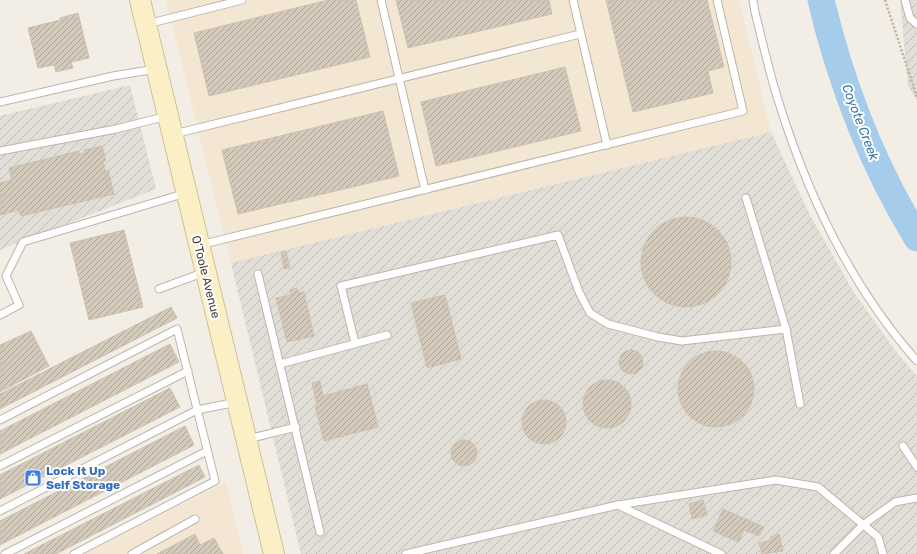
<svg xmlns="http://www.w3.org/2000/svg" width="917" height="554" viewBox="0 0 917 554" font-family="Rubik,sans-serif">
  <style>
    .commercial { fill: #f3e6d2 }
    .industrial { fill: url(#industrial-furrows) }
    .lines { fill: none; stroke-linecap: round; stroke-linejoin: round }
    .river { stroke: #a5cdeb; stroke-width: 27 }
    .building { fill: url(#building-hatch); stroke: #cdc2af }
    .lane-casing { stroke: #bcb6a9; stroke-width: 9 }
    .secondary-casing { stroke: #cfc297; stroke-width: 22 }
    .path { stroke: #bdb29b; stroke-width: 2.5; stroke-dasharray: 2 2; stroke-linecap: butt }
    .lane { stroke: #fff; stroke-width: 7 }
    .secondary { stroke: #fbefc6; stroke-width: 20 }
    .labels { text-anchor: middle; stroke-width: 4; stroke-linejoin: round; paint-order: stroke }
    .street-label { font-size: 12px; fill: #443f35; stroke: #fff }
    .shop-label { font-size: 12px; font-weight: bold; fill: #366cbe; stroke: #fff; text-anchor: start }
    .water-label { font-size: 13px; font-style: italic; fill: #3676a9; stroke: #fff }
  </style>
  <defs>
    <pattern id="industrial-furrows" width="10" height="10" patternUnits="userSpaceOnUse"><rect width="10" height="10" fill="#e1ddd7"/><path d="M-1 1l2-2M0 10L10 0M9 11l2-2" fill="none" stroke="#c2bfb9"/></pattern>
    <pattern id="building-hatch" width="6" height="6" patternUnits="userSpaceOnUse"><rect width="6" height="6" fill="#d3cabc"/><path d="M-1 1l2-2M0 6l6-6M5 7l2-2" fill="none" stroke="#ada59a"/></pattern>
  </defs>
  <rect width="100%" height="100%" fill="#f2eee6"/>
  <!-- commercial -->
  <g class="commercial">
    <polygon points="166,0 739,0 771,132 231,263"/>
    <polygon points="226,482 243,554 85,554"/>
  </g>
  <!-- industrial -->
  <g class="industrial">
    <polygon points="900,0 917,0 917,101 908,86"/>
    <polygon points="130,85 156,189 0,250 0,116"/>
    <polygon points="771,132 810,215 853,291 897,353 917,376 917,554 301,554 231,263"/>
  </g>
  <g class="lines">
    <!-- river -->
    <path class="river" d="M821 0C841 84 872 164 917 238"/>
  </g>
  <!-- building -->
  <g class="building">
    <polygon points="328,0 356,0 370,57 209,96 194,33"/>
    <polygon points="396,0 549,0 552,14 408,48"/>
    <polygon points="606,0 707,0 724,67 708,71 713,93 633,112"/>
    <polygon points="78,13 89,58 71,62 73,68 56,72 54,65 38,68 28,28 60,20 60,18"/>
    <polygon points="565,67 581,131 436,166 421,102"/>
    <polygon points="383,111 399,176 238,214 222,150"/>
    <polygon points="102,146 106,161 103,161 105,171 108,170 114,194 21,216 19,210 0,215 0,183 12,180 9,168 79,151 79,154 85,153 84,150"/>
    <circle cx="686" cy="262" r="45"/>
    <polygon points="124,230 143,307 89,320 70,243"/>
    <polygon points="286,251 290,268 284,269 281,252"/>
    <polygon points="297,288 298,293 304,292 314,336 287,342 276,298 291,295 290,290"/>
    <polygon points="445,295 461,359 427,368 411,303"/>
    <polygon points="171,307 177,318 0,409 0,394"/>
    <polygon points="31,331 49,366 0,392 0,345"/>
    <polygon points="170,344 179,362 0,454 0,431"/>
    <circle cx="631" cy="362" r="12"/>
    <circle cx="716" cy="389" r="38"/>
    <circle cx="607" cy="404" r="24"/>
    <polygon points="320,381 323,396 367,384 378,427 324,441 315,406 317,406 312,383"/>
    <polygon points="170,388 180,407 0,499 0,475"/>
    <circle cx="544" cy="422" r="22"/>
    <polygon points="185,426 194,445 0,545 0,521"/>
    <circle cx="464" cy="453" r="13"/>
    <polygon points="199,465 205,477 56,554 24,554"/>
    <polygon points="703,500 707,515 692,519 689,504"/>
    <polygon points="723,509 764,527 759,536 744,530 739,542 713,531"/>
    <polygon points="195,534 200,545 214,538 223,554 157,554"/>
    <polygon points="779,534 783,551 762,554 759,543 771,540 770,537"/>
  </g>
  <g class="lines">
    <!-- lane casing -->
    <g class="lane-casing">
      <g id="lane">
        <polyline points="381,0 425,190"/>
        <polyline points="573,0 607,145"/>
        <path d="M753 0 755 12C763 44 770 76 780 106 809 198 853 289 917 361"/>
        <polyline points="905,0 910,18 917,24"/>
        <polyline points="147,24 242,0"/>
        <polyline points="0,102 113,76 156,69"/>
        <polyline points="174,134 580,34"/>
        <polyline points="0,151 116,129 167,116"/>
        <polyline points="746,198 786,329 800,404"/>
        <polyline points="200,245 743,111 717,0"/>
        <polyline points="258,274 320,532"/>
        <polyline points="159,289 205,272"/>
        <polyline points="0,315 19,305 6,276 23,242 186,193"/>
        <polyline points="355,343 341,286 558,235 579,292 590,313 608,324 658,337 682,341 786,329"/>
        <polyline points="280,364 387,335"/>
        <polyline points="0,420 177,329 215,481 74,554"/>
        <polyline points="248,439 296,427"/>
        <polyline points="903,446 917,467"/>
        <polyline points="0,466 188,371"/>
        <polyline points="618,505 776,480 818,487 878,537 883,554"/>
        <polyline points="0,511 197,410 237,402"/>
        <polyline points="5,554 207,451"/>
        <polyline points="132,554 195,519"/>
        <polyline points="406,554 618,505 721,554"/>
        <polyline points="834,554 863,525 895,502 917,498"/>
      </g>
    </g>
    <!-- secondary casing -->
    <g class="secondary-casing">
      <polyline id="secondary" points="140,0 274,554"/>
    </g>
    <!-- path -->
    <polyline class="path" points="885,0 917,97"/>
    <!-- lane -->
    <use href="#lane" class="lane"/>
    <!-- secondary -->
    <use href="#secondary" class="secondary"/>
  </g>
  <!-- icons -->
  <defs>
    <g id="shop-square" transform="scale(0.9)"><rect x="-9" y="-9" width="18" height="18" rx="4" fill="#3f7fe0" stroke="#fff"/><path d="M-5-2.5h2.3a2.7 3.5 0 0 1 5.4 0H5L5.5 6h-11ZM-1.5-2.5h3a1.5 2.3 0 0 0-3 0Z" fill="#fff"/></g>
  </defs>
  <g fill-rule="evenodd">
    <use href="#shop-square" x="33" y="478"/>
  </g>
  <g class="labels">
    <!-- street labels -->
    <g class="street-label">
      <text transform="translate(206 277) rotate(76)" y="4">O’Toole Avenue</text>
    </g>
    <!-- shop labels -->
    <g class="shop-label">
      <text x="46" y="475">Lock It Up<tspan x="46" dy="14">Self Storage</tspan></text>
    </g>
    <!-- water labels -->
    <g class="water-label">
      <text transform="translate(861 122) rotate(69)" y="5">Coyote Creek</text>
    </g>
  </g>
</svg>
